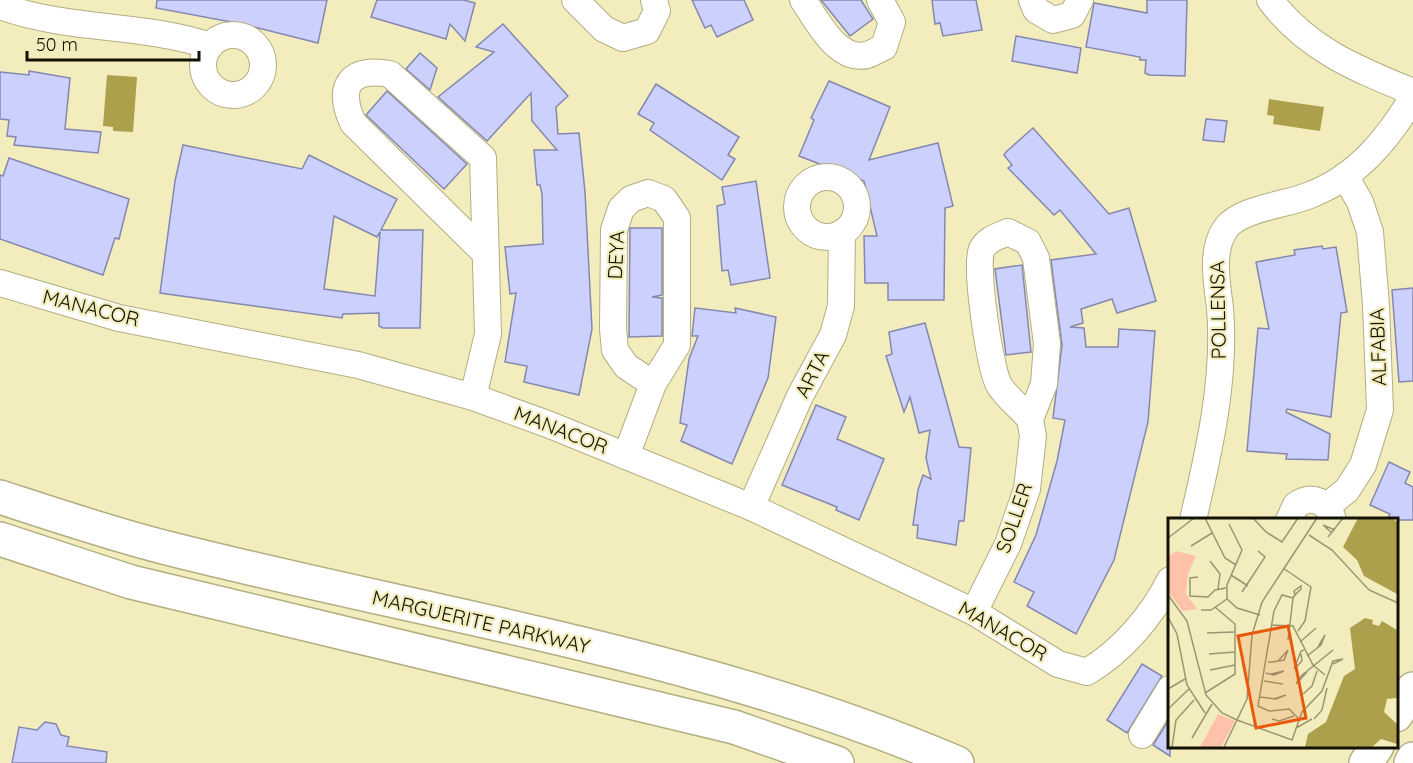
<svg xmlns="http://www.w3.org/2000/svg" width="1413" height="763" viewBox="0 0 1413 763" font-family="Quicksand,sans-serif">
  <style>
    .water { fill: #aca04d }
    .building { fill: #ccd0fc; stroke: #8487af; stroke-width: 1.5; fill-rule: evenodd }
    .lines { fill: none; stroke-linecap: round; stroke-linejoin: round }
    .street-casing { stroke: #b3ad80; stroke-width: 28 }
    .secondary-casing { stroke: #b3ad80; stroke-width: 36 }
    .primary-casing { stroke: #b3ad80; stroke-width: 36 }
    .street { stroke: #fff; stroke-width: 26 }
    .secondary { stroke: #fff; stroke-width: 33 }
    .primary { stroke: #fff; stroke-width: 33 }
    .labels { text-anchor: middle; stroke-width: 4.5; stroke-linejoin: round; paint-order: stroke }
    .street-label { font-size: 20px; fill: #141203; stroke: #f3edbe }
    .inset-road { fill: none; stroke: #9a9573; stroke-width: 1.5 }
    .view { fill: #e8590c; fill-opacity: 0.15; stroke: #e8590c; stroke-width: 3 }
    .inset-edge { fill: none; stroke: #141203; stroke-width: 3 }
  </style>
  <rect width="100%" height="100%" fill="#f3edbe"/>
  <!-- water -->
  <g class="water">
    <polygon points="107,75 137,77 133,132 113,131 113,127 103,126"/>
    <polygon points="1269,99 1324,107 1320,131 1273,124 1274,116 1267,115"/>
  </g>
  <!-- building -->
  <g class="building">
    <polygon points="157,0 327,0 318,43 242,24 156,8"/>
    <polygon points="377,0 464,0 475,3 465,41 450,24 446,39 371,17"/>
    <polygon points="692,0 744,0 753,20 717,37 711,25 705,28"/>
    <polygon points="821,0 861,0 873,19 850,36"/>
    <polygon points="932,0 976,0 982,30 943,36 940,23 935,24"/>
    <polygon points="1147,0 1187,0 1185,76 1149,75 1145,73 1146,60 1140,60 1140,57 1086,47 1094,3 1147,13"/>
    <polygon points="503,24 568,96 556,107 558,134 579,133 585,192 592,329 579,395 524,382 527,366 505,362 516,293 510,294 505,247 543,244 542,194 540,185 537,185 534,150 557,150 532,121 531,93 487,141 438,97 494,52 476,47"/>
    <polygon points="1016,36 1081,48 1077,73 1012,61"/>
    <polygon points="420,53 437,68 430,90 406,69"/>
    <polygon points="29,71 70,78 65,129 101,132 98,153 14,145 16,137 7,136 9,120 0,119 0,72 29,75"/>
    <polygon points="829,81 890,107 869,160 938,143 953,206 945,208 944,300 888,300 888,283 865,283 864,236 877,236 864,181 799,156 814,120 811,118"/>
    <polygon points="656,84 739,137 728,155 735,159 722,180 650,130 654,123 638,114"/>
    <polygon points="387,91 467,164 444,189 366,115"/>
    <polygon points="1206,119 1227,121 1224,142 1203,140"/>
    <polygon points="1033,128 1109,214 1129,208 1156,301 1117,313 1112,299 1081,309 1083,323 1070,327 1084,328 1086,347 1118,347 1119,329 1155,331 1148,422 1114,560 1076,634 1027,606 1034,592 1014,582 1036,535 1057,461 1065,420 1053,418 1062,345 1051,260 1096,254 1060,210 1054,215 1008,168 1012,165 1004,155 1006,152"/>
    <path d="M183 145 302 169 309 155 397 199 381 230H423L420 328H383L379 326V313L343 314 342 318 160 293 175 181ZM334 216 377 237 380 232 375 296 324 289Z"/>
    <polygon points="9,158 129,199 119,239 115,238 103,275 0,239 0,175 3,176"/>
    <polygon points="756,181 770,278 731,285 728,270 722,271 717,206 725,204 722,187"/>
    <polygon points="630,228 662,228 662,295 652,297 662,298 662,336 629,337"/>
    <polygon points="1322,246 1323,249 1336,247 1347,312 1341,313 1331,417 1287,409 1286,412 1330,434 1328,460 1286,459 1287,454 1247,451 1258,328 1269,329 1256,262 1295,255 1294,250"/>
    <polygon points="1022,265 1031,352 1006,355 995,269"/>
    <polygon points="1413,288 1413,381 1399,382 1392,290"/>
    <polygon points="695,308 736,313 735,308 776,317 768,378 732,464 681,441 687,425 680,423 689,359 698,336 692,336"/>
    <polygon points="925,323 959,447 971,448 964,521 959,521 956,545 917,538 918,525 913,525 918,490 923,475 931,479 926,458 930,430 919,433 910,397 904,412 886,356 892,354 889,332"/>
    <polygon points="816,405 846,417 837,439 884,459 859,520 836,510 837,507 782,485"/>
    <polygon points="1389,462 1410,472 1405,483 1413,487 1413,520 1387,520 1390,514 1370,505"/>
    <polygon points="1142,664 1162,676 1127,733 1107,720"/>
    <polygon points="1170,718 1170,756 1153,745"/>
    <polygon points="45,722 56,724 61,735 69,737 67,746 107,752 106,763 12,763 19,727 37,730"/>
  </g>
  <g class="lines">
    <!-- street casing -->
    <g class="street-casing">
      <g id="street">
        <polyline points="575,0 604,29 623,38 647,31 657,11 654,0"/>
        <path d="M803 0C817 20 837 62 867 55 873 53 879 49 884 47L892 22 880 0"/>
        <polyline points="1032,0 1036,10 1053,20 1072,15 1080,0"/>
        <path d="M1270 0C1308 50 1357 69 1413 92"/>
        <path d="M0 6C68 31 142 23 210 46"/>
        <circle cx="233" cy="65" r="30"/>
        <circle cx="827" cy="207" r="30"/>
        <path d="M0 283 119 318 358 365 473 397 550 425 751 507 974 612 1058 664 1087 672C1122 651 1152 616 1170 580"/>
        <path d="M473 397 488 334 483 158 390 74C350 67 336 86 353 123L484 252"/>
        <polyline points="626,456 653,384 677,345 677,218 664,199 648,193 631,199 621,209 614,230 613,329 615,350 626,366 653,384"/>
        <polyline points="1327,506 1347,490 1363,465 1380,410 1376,305 1370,232 1360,202 1345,176"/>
        <polyline points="751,507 800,396 833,335 841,306 842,233"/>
        <path d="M1193 520C1209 451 1226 379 1220 308 1217 283 1210 250 1226 228 1241 208 1287 205 1310 195 1357 177 1388 139 1413 97"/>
        <path d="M1289 520 1296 505C1312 494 1328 501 1333 520"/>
        <path d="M974 612 1008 544 1027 489 1033 436 1030 419 1044 384 1047 344 1036 258 1028 242 1008 232C999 236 987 239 982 249 974 264 990 369 999 385 1006 397 1021 408 1030 419"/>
        <polyline points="1142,735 1170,689"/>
      </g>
    </g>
    <!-- secondary casing -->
    <g class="secondary-casing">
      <g id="secondary">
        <polyline points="1396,715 1413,689"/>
        <polyline points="1366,763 1377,746"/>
        <polyline points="1411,763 1413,759"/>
      </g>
    </g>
    <!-- primary casing -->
    <g class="primary-casing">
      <g id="primary">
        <path d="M0 497C55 515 111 534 167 548 431 615 706 655 957 763"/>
        <polyline points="0,539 131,582 734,727 837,763"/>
      </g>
    </g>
    <!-- street -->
    <use href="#street" class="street"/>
    <!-- secondary -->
    <use href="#secondary" class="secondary"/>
    <!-- primary -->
    <use href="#primary" class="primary"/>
  </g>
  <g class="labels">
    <!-- street labels -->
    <g class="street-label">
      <text transform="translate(616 255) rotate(-87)" y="7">DEYA</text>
      <text transform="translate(91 308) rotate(14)" y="7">MANACOR</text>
      <text transform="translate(1218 310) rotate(-91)" y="7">POLLENSA</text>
      <text transform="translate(1378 347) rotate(-92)" y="7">ALFABIA</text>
      <text transform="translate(812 374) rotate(-63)" y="7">ARTA</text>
      <text transform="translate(561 430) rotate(21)" y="7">MANACOR</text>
      <text transform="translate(1014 518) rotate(-71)" y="7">SOLLER</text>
      <text transform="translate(481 622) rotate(13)" y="7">MARGUERITE PARKWAY</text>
      <text transform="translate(1003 631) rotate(30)" y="7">MANACOR</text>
    </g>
  </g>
  <!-- overview -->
  <g transform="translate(1168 518)">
    <rect width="230" height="230" fill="#f3edbe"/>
    <path d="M8 33 28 38 20 56 18 76 29 91 15 93 0 74V38ZM50 196 67 203 53 229H32Z" fill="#fec2ab"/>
    <path d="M190 0H224L229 4V76L196 58 189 42 175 29ZM197 100 205 102 204 106 211 108 214 103 229 112V180L219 181 216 194 229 206V226L213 221 204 229H137L140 216 158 204 176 158 187 151 182 110Z" fill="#aca04d"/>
    <path class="inset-road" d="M37 0 57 40 68 47M85 0 98 14 114 24 130 0M61 6 74 32 59 67V81L69 90 92 97M164 15 155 7 167 12M141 17 164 32 201 72 230 85M160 19 175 0M0 20 26 0M23 28 44 15M42 43 52 56 50 71M115 50 143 69 137 103 130 113M63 57 80 68M30 59 22 60V78L40 79 47 72 58 70M74 74 97 39 90 33M0 77 19 103 38 177 54 195 69 202 124 222 134 194 154 173 165 143 175 141 165 146M125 80 114 77 106 93 90 188 101 193 121 191 132 202M125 80 127 77 133 71V68L126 73 127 77M33 92H43L59 81M0 99 9 116 19 167 37 195M103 107 125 108 145 147 157 157M39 115 66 114M120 122 125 80M132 124 148 110M41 136 67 134M133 136 134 143 126 151 133 133 136 132M139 138 153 127 157 117 150 129M100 144H104L116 142 120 132 110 143M42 152 67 147M139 154 128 166 133 158 165 132M98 155 106 157 116 153 103 156M96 163 115 166M0 171 17 161M37 175 67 156V106L47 89M135 176 144 168 149 153M92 179 108 181 118 177 106 181M0 191 21 171M104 201 111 203 126 198M146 201 154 192 159 170M128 210 144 201M24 220 44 186M4 229 8 202 26 182M56 229 79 181 84 117 94 84 149 0"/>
    <path class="view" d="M120 108 138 200 88 210 70 118Z"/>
    <rect width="230" height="230" class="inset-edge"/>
  </g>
  <!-- scale -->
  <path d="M27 51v9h172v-9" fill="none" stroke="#141203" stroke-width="3"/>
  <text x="36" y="51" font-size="18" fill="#141203" stroke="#f3edbe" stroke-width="4.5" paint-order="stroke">50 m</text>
</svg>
